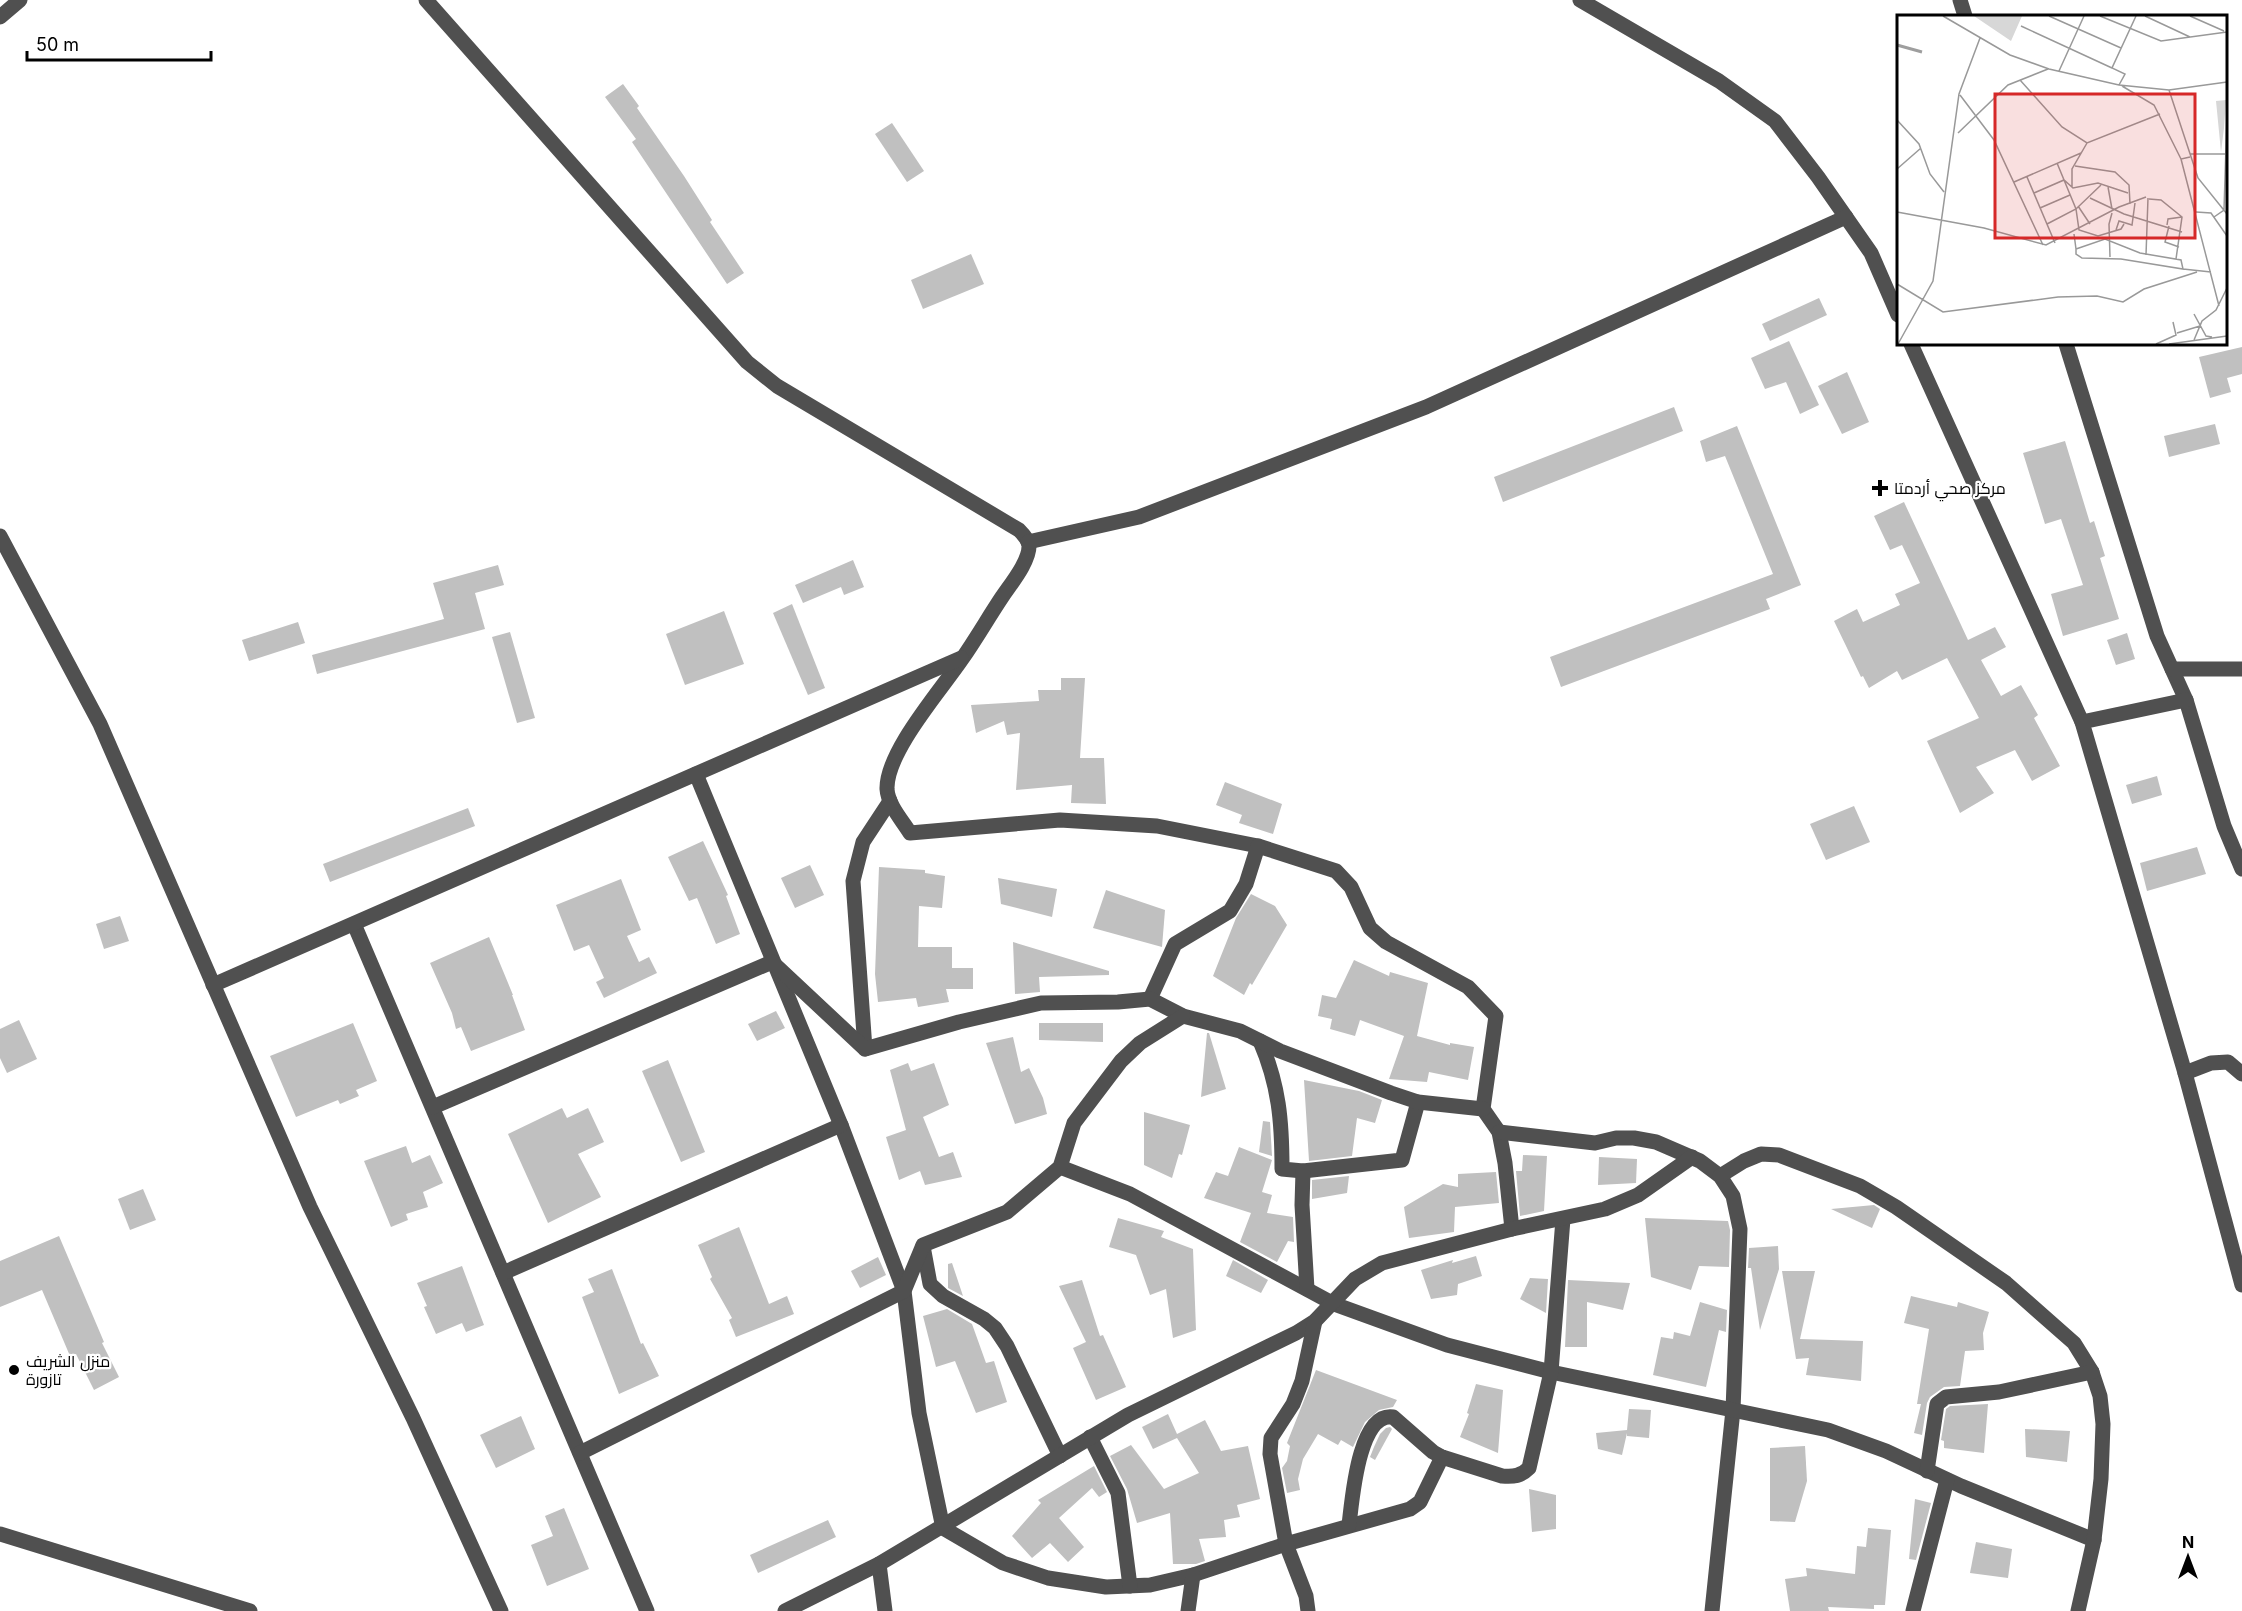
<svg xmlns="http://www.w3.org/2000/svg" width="2242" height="1611" viewBox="0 0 2242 1611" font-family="Inter,Cairo,sans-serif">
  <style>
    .building { fill: #c0c0c0 }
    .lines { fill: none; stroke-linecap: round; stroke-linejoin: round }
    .minor { stroke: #505050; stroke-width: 15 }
    .poi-dot { fill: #000; stroke: #fff; stroke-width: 2 }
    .labels { text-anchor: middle; stroke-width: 4.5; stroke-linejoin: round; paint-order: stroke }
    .poi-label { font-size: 16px; fill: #000; stroke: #fff; text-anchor: start }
    .inset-river { fill: none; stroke: #9e9e9e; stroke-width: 3 }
    .inset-road { fill: none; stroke: #999; stroke-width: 1.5 }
    .view { fill: #d62828; fill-opacity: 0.15; stroke: #d62828; stroke-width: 3 }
    .inset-edge { fill: none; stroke: #000; stroke-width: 3 }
  </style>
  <rect width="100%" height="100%" fill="#fff"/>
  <!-- building -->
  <g class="building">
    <polygon points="623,84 639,106 637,108 684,176 712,220 710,222 744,273 727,284 632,142 636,139 605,97"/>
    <polygon points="892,123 924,171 907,182 875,134"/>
    <polygon points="971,254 984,284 923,309 911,280"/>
    <polygon points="1819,298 1827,315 1770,341 1762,324"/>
    <polygon points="1789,341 1819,405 1800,414 1786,382 1765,389 1751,358"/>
    <polygon points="2242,347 2242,374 2227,378 2231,392 2210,398 2199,357"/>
    <polygon points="1847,372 1869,422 1842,434 1818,386"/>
    <polygon points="1674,407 1683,431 1503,502 1494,477"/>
    <polygon points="2215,424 2220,444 2169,457 2164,436"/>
    <polygon points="1737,426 1801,585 1766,599 1770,609 1561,687 1550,657 1773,574 1725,456 1706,462 1700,441"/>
    <polygon points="2065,441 2090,523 2094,521 2105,556 2100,558 2119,619 2063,636 2051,594 2083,585 2061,519 2045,524 2023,453"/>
    <polygon points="1904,502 1968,640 1995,627 2006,647 1981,660 2001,696 2021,685 2038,715 2034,718 2060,766 2032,781 2015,750 1976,767 1994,793 1960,813 1927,741 1979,718 1947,658 1902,680 1897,671 1869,688 1863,676 1861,677 1834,621 1857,609 1863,622 1900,605 1895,594 1920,583 1902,545 1890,550 1874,516"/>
    <polygon points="853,560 864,587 844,595 841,587 803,603 795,585"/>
    <polygon points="498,565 504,585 475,593 485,629 317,674 312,655 444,619 433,583"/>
    <polygon points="792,604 825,688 808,695 773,613"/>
    <polygon points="724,611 744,664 685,685 666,634"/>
    <polygon points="298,622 305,643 249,661 242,640"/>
    <polygon points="510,632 535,718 517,723 492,637"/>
    <polygon points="2127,633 2135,659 2116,665 2107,640"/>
    <polygon points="1061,678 1085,678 1080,758 1104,758 1106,804 1071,803 1072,785 1016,790 1020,733 1007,735 1004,721 976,733 971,705 1039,701 1038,690 1061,690"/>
    <polygon points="2157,776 2162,795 2132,804 2126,785"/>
    <polygon points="1225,782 1282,804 1273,834 1239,823 1242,815 1216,805"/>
    <polygon points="1854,806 1870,842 1826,860 1810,824"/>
    <polygon points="468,808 475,826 330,882 323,864"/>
    <polygon points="703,841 728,895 726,896 740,934 716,944 697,898 689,901 668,857"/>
    <polygon points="2197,847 2206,874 2147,891 2140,863"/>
    <polygon points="810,865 824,895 795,908 781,878"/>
    <polygon points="879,867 925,870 925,873 945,876 942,908 919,906 918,947 952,947 952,968 973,968 973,989 946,989 949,1002 918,1007 916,998 878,1002 875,974"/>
    <polygon points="998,878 1057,889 1052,917 1001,904"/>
    <polygon points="621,879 641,930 627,936 639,962 649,957 657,973 604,998 596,982 604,978 589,945 574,951 556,905"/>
    <polygon points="1106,890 1165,910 1162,947 1093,928"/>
    <polygon points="1251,894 1275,906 1287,925 1252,985 1250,983 1244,995 1213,976 1236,918"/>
    <polygon points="120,916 129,941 104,949 96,924"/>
    <polygon points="489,937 513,995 512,995 525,1030 471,1051 461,1027 456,1029 452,1013 430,963"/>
    <polygon points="1013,942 1109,971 1109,975 1039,977 1040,992 1015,994"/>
    <polygon points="1354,960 1389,976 1390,972 1428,983 1417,1036 1450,1045 1450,1043 1474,1047 1468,1080 1429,1072 1427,1082 1389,1079 1404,1036 1360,1020 1355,1036 1330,1029 1332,1019 1318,1016 1322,995 1336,998"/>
    <polygon points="776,1011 785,1028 757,1041 748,1024"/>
    <polygon points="19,1020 37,1059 7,1073 0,1058 0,1029"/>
    <polygon points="353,1023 377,1081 356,1090 359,1096 340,1104 338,1100 296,1117 270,1056"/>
    <polygon points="1039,1023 1103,1023 1103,1042 1039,1040"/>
    <polygon points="1207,1033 1209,1033 1226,1089 1201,1097"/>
    <polygon points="1013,1037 1021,1072 1029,1068 1043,1098 1047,1114 1015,1124 986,1043"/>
    <polygon points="668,1060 705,1152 681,1162 642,1071"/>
    <polygon points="908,1063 911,1071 934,1063 949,1105 923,1117 939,1157 953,1152 962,1177 925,1185 920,1171 899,1180 886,1137 906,1130 890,1070"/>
    <polygon points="1304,1080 1359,1091 1382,1100 1375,1123 1357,1118 1352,1156 1309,1161"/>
    <polygon points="562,1108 567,1118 588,1108 604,1142 578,1154 601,1197 548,1223 508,1134"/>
    <polygon points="1144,1112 1190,1125 1182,1155 1179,1154 1172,1178 1144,1165"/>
    <polygon points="1263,1121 1270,1122 1272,1156 1259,1152"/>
    <polygon points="406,1146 412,1163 430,1155 443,1183 423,1192 428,1207 406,1214 408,1220 391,1227 364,1161"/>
    <polygon points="1239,1147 1272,1160 1262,1192 1272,1195 1267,1213 1293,1217 1294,1242 1288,1241 1277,1262 1240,1242 1251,1213 1204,1198 1216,1172 1228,1176"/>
    <polygon points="1523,1155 1547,1156 1544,1211 1520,1216 1516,1171 1522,1171"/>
    <polygon points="1599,1157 1637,1159 1636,1183 1598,1185"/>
    <polygon points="1496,1172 1499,1203 1455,1207 1454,1232 1409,1238 1404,1207 1443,1184 1458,1187 1458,1174"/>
    <polygon points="1349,1176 1347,1193 1312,1199 1312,1180"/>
    <polygon points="143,1189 156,1220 130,1230 118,1199"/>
    <polygon points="1874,1205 1880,1209 1872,1228 1831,1209"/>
    <polygon points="1118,1218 1164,1231 1161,1237 1193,1249 1196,1330 1173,1338 1166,1289 1150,1295 1136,1255 1109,1247"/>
    <polygon points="1645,1218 1728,1221 1730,1230 1729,1267 1699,1266 1691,1290 1651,1277"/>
    <polygon points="739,1227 769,1304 787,1296 794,1314 736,1337 729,1320 732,1318 710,1279 712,1277 698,1245"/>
    <polygon points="59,1236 104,1342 102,1343 119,1377 94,1390 76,1354 70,1356 42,1290 0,1307 0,1261"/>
    <polygon points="1778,1246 1779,1269 1760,1330 1751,1268 1748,1268 1749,1248"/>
    <polygon points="1476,1256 1482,1276 1458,1284 1457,1295 1431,1299 1421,1270 1453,1260 1452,1263"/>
    <polygon points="878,1257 886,1275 860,1288 851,1271"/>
    <polygon points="1233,1260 1268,1280 1261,1293 1226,1276"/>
    <polygon points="952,1263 963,1296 948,1288 948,1264"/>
    <polygon points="462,1266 484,1325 466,1332 462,1323 436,1334 424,1307 427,1306 417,1283"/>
    <polygon points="612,1269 641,1344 643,1343 659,1376 619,1394 582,1297 594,1292 588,1279"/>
    <polygon points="1782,1271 1815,1271 1800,1339 1863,1341 1861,1381 1806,1375 1809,1358 1796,1359"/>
    <polygon points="1530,1278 1548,1279 1546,1313 1520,1299"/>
    <polygon points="1082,1280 1100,1336 1103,1335 1126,1387 1096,1400 1073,1348 1086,1342 1059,1286"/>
    <polygon points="1568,1280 1630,1283 1623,1310 1587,1302 1587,1347 1565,1347"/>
    <polygon points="1911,1296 1957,1307 1958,1302 1989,1312 1983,1333 1984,1350 1965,1351 1960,1386 1944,1387 1930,1397 1927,1403 1922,1435 1914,1433 1921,1404 1917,1404 1929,1329 1904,1323"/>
    <polygon points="1700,1302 1727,1310 1726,1332 1719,1330 1706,1387 1653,1375 1661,1337 1673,1339 1674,1332 1690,1336"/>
    <polygon points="947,1309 972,1324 986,1363 994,1361 1007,1402 976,1413 955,1361 936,1367 923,1316"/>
    <polygon points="1316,1370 1397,1400 1393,1407 1379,1410 1365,1422 1353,1447 1341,1440 1338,1445 1318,1434 1303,1459 1298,1479 1300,1490 1287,1493 1282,1468 1287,1461 1290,1446 1287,1443"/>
    <polygon points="1476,1384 1503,1390 1498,1453 1460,1437 1469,1414 1467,1413"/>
    <polygon points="1988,1404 1984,1453 1944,1448 1944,1441 1941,1440 1946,1409 1950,1406"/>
    <polygon points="1629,1409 1651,1410 1649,1438 1627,1436 1627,1433 1622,1455 1598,1449 1596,1433 1627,1430"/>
    <polygon points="1168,1414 1177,1434 1205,1420 1221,1451 1248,1446 1260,1499 1237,1505 1240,1517 1224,1520 1226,1537 1199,1539 1205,1561 1196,1564 1173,1564 1170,1513 1137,1523 1127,1489 1110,1456 1131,1445 1164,1489 1199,1473 1177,1438 1153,1449 1142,1427"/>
    <polygon points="521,1416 535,1449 496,1468 480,1435"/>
    <polygon points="1390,1427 1392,1429 1375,1460 1370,1457 1374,1447 1380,1434 1386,1428"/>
    <polygon points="2025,1429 2070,1431 2067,1462 2026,1457"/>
    <polygon points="1805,1446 1807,1481 1795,1522 1770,1521 1770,1448"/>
    <polygon points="1094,1466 1107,1492 1099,1497 1092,1488 1059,1518 1084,1547 1068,1562 1050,1543 1032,1558 1012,1536 1041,1503 1038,1500"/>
    <polygon points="1529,1489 1556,1495 1556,1529 1532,1532"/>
    <polygon points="1915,1499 1931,1503 1916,1560 1909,1559"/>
    <polygon points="564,1508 589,1569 547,1586 531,1545 553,1536 545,1516"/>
    <polygon points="828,1520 836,1537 758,1573 750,1555"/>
    <polygon points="1868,1528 1891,1530 1885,1605 1874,1605 1874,1609 1828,1607 1829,1611 1790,1611 1785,1579 1807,1576 1806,1568 1855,1574 1857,1546 1866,1547"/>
    <polygon points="1976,1542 2012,1549 2008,1578 1970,1573"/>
  </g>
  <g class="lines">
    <!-- minor -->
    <g class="minor">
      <path d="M426 0 747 362 777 386 1019 530C1023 534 1028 539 1029 545 1030 561 1010 585 1002 597 988 618 976 639 962 659 941 690 886 752 887 789 888 805 902 820 910 833L1060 820 1157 826 1258 846 1336 871 1351 887 1370 928 1386 942 1468 987 1496 1016 1483 1109 1499 1132 1505 1163 1512 1229"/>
      <polyline points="1580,0 1719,81 1775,121 1818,177 1871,253 1898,315"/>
      <polyline points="1960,0 1965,16"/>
      <polyline points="0,17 20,0"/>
      <polyline points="1911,344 2082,722"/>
      <polyline points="2066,344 2157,636 2186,700 2224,826 2242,869"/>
      <polyline points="0,536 100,724 310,1207 413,1418 501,1611"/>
      <polyline points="1028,542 1139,517 1426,407 1846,217"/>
      <polyline points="2172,669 2242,669"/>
      <polyline points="2186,700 2082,722 2185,1073 2242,1285"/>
      <polyline points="696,774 841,1125 904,1291 919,1413 943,1528 1003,1563 1048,1578 1106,1587 1150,1585 1193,1575 1286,1544 1410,1509 1420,1502 1442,1457"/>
      <polyline points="354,924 647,1611"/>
      <polyline points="213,985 961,658"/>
      <polyline points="1150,999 1175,944 1230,911 1246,884 1258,846"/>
      <path d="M1260 1041C1279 1085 1282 1121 1282 1169L1303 1171 1402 1160 1418 1102"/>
      <polyline points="865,1049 853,881 863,842 890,801"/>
      <polyline points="2185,1073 2211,1063 2228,1062 2242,1074"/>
      <polyline points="433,1107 772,962 865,1049 959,1022 1041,1003 1118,1002 1150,999 1183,1016 1240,1031 1280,1051 1391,1093 1418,1102 1483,1109"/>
      <polyline points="1499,1132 1595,1143 1616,1138 1634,1138 1656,1142 1700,1161 1720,1176 1733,1196 1740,1229 1733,1410 1712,1611"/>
      <polyline points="1060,1167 1130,1194 1334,1304 1447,1345 1551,1372 1828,1430 1886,1451 1961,1486 2094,1540"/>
      <polyline points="1303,1171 1302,1205 1307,1289"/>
      <polyline points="1720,1176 1744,1161 1761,1154 1779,1155 1860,1186 1896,1207 2006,1283 2074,1343 2092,1372 2100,1396 2103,1424 2101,1479 2094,1540 2078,1611"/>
      <polyline points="923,1246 930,1284 943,1296 984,1319 995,1328 1007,1346 1060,1456"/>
      <polyline points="503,1273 841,1125"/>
      <polyline points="1090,1437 1118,1493 1130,1586"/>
      <polyline points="580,1453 904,1291 923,1245 1007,1212 1060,1167 1074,1123 1121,1061 1140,1043 1183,1016"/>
      <polyline points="1927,1471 1937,1404 1946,1397 1999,1392 2092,1372"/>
      <path d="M1349 1525C1352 1502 1358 1412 1393 1417L1433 1452 1442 1457 1502 1476C1514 1477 1521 1476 1529 1468L1551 1372 1563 1219"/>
      <polyline points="0,1534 250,1611"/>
      <polyline points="879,1564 885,1611"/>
      <polyline points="785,1611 879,1564 1128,1415 1296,1333 1315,1321 1355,1279 1382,1263 1512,1229 1605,1209 1638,1195 1692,1157"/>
      <polyline points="1188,1611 1193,1575"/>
      <polyline points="1308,1611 1306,1596 1286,1544 1270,1454 1271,1438 1293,1404 1302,1381 1315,1321"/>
      <polyline points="1913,1611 1947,1480"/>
    </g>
  </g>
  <!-- markers -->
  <g class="poi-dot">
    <path d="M1877 479h6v6h6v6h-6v6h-6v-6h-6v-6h6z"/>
    <circle cx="14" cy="1370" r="6"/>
  </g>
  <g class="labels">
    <!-- poi labels -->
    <g class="poi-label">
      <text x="1894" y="494">مركز صحي أردمتا</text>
      <text x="26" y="1367">منزل الشريف<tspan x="26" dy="18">تازورة</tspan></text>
    </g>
  </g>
  <!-- overview -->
  <g transform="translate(1897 15)">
    <rect width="330" height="330" fill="#fff"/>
    <path d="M77 1H125L114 26ZM329 85 327 113 324 137 319 86Z" fill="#d7d7d7"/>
    <path class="inset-river" d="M0 30 25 37"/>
    <path class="inset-road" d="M46 1 113 40 152 54 222 70 272 75 330 67M152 1 224 33M203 1 264 26 330 17M248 1 293 22M293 1 327 16M124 11 215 53M162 56 187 1M123 65 165 112 190 128 263 99M222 70 228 59 215 53 239 1M225 71 257 90 284 144M272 75 301 163 330 199M63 80 97 125 146 230M0 105 22 129 33 159 47 177M61 118 111 70 151 54M293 139H330M293 142 284 144 322 291M160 148 179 194 182 215 201 221 224 214 227 209M178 151 218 157 232 170 233 189M0 154 24 133M130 162 158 228M117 167 184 138M175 172V154L190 128M211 172 215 194M137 178 167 165 176 173 201 168 231 178M193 183 227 199 285 217M252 184 264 185 285 202 279 244M181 191 193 209M143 193 173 180M0 197 87 213 149 230 222 192 249 182M299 197 314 198 330 221M317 202 327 195 330 99M150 209 179 194 204 170M270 210 271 204 285 202M272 211 268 227 282 232M219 215 222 206 235 210 238 188M177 219 179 234V239L185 243 224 244 286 254 284 245 243 238 208 224 179 234M249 240 251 183M213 242 212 209 215 198M286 254 314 257M0 269 46 297 161 282 200 281 226 287 247 274 300 257M297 299 309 321 315 322M280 318 303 311M297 325 305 306 319 295 330 273M1 329 36 266 62 79 83 23M259 329 279 320 276 307M272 329 330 321"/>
    <path class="view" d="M98 79H298V223H98Z"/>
    <rect width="330" height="330" class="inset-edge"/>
  </g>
  <!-- north arrow -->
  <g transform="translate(2188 1557)" stroke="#ffffff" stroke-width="4.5" paint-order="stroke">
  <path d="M0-4.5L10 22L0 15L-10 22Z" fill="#000000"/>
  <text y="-9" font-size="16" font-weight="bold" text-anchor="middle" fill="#000000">N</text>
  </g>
  <!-- scale -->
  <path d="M27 51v9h184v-9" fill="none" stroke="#000000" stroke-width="3"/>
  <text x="36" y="51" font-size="18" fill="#000000" stroke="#ffffff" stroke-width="4.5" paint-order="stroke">50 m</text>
</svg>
